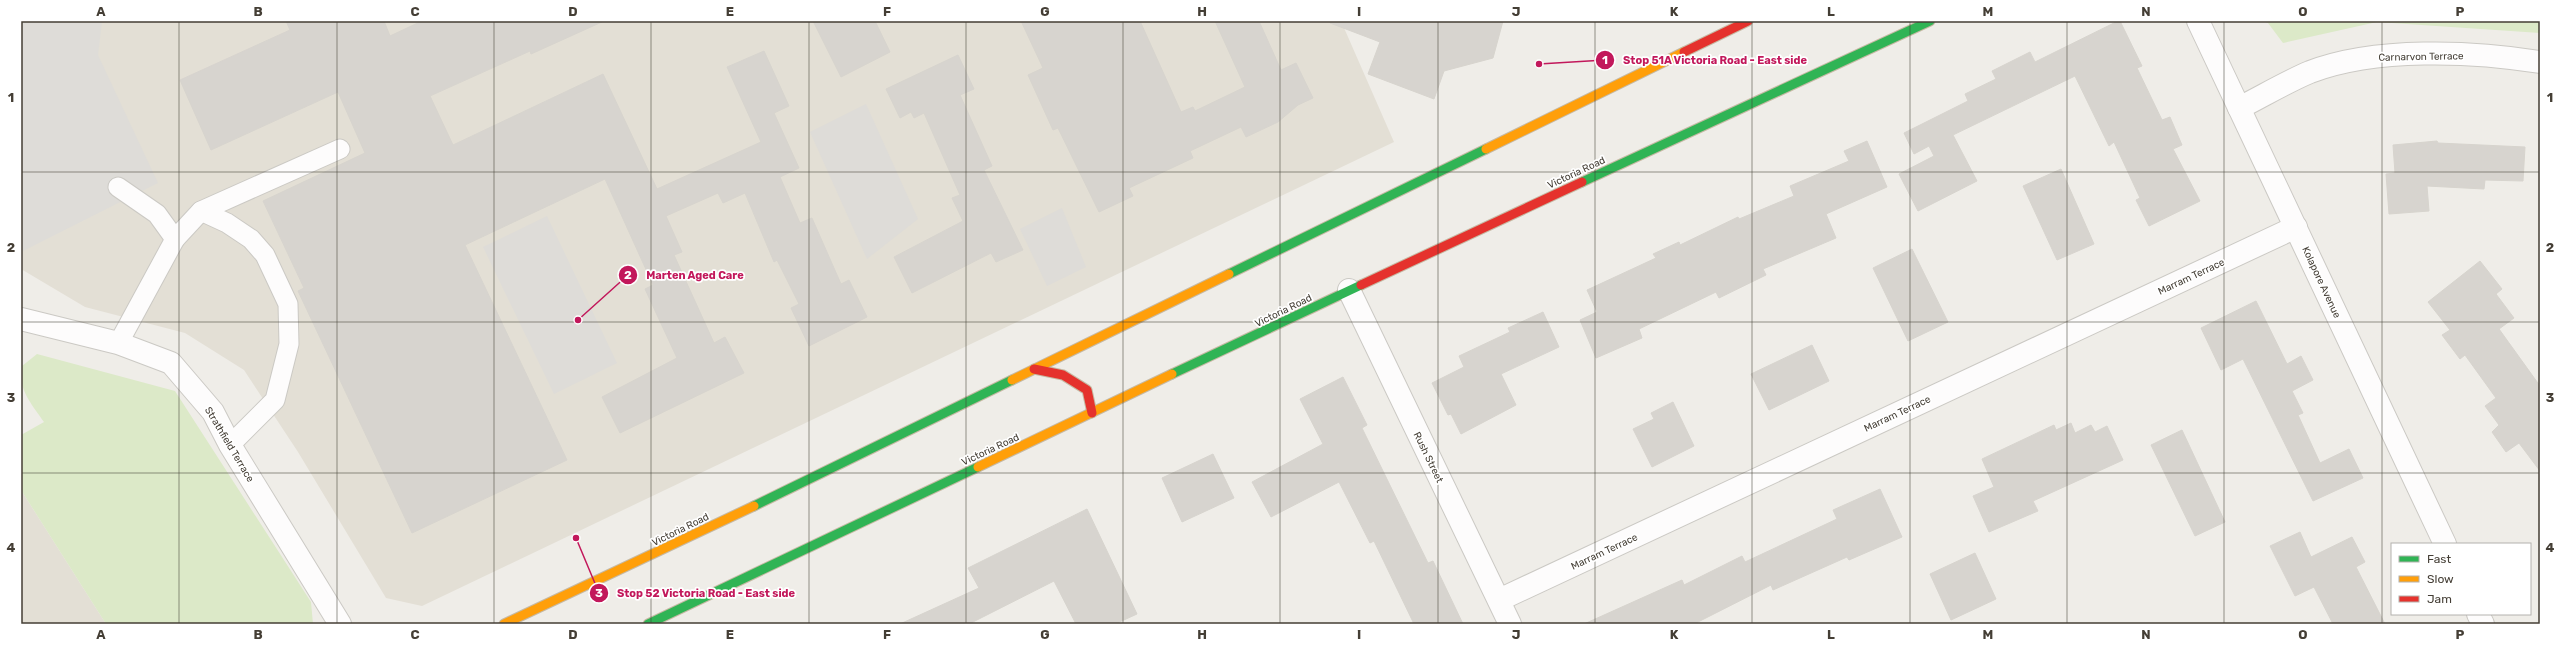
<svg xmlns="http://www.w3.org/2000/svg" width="2561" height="645" viewBox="0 0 2561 645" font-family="Rubik,sans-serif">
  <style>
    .residential { fill: #e3dfd5 }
    .green { fill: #dce9c8 }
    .parking { fill: #dedcd8 }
    .building { fill: #d7d4cf; stroke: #d7d4ce }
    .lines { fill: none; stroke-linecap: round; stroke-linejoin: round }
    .lane-casing { stroke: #cbc9c4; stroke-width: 21 }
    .street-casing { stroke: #cbc9c4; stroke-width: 24 }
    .fast-casing { stroke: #c6b9a3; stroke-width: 11 }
    .slow-casing { stroke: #c6b9a3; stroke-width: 11 }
    .jam-casing { stroke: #c6b9a3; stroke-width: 11 }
    .lane { stroke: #fdfcfc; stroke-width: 19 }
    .street { stroke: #fdfcfc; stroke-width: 22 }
    .fast { stroke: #30b455; stroke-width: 9 }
    .slow { stroke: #ff9f0a; stroke-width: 9 }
    .jam { stroke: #e5322d; stroke-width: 9 }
    .grid { fill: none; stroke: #443e35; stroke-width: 1; stroke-opacity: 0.55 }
    .labels { text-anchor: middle; stroke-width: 3.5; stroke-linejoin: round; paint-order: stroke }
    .street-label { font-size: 10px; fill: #443e35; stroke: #fff }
    .leader { fill: none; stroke: #c2185b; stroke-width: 1.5 }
    .callout-dot { fill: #c2185b; stroke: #fff; stroke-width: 1.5 }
    .mark-label { font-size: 12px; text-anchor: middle; font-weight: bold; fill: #fff }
    .callout-label { font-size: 11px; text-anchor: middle; font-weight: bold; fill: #c2185b; stroke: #fff; stroke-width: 3.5; stroke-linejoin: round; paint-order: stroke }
    .neatline { fill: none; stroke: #443e35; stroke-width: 1.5 }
    .grid-label { font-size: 13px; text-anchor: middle; font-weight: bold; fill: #443e35 }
  </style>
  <rect width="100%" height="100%" fill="#efede8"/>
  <!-- residential -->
  <g class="residential">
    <polygon points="21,21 1341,21 1394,142 422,606 386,598 298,452 244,370 185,333 85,307 21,269"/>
    <polygon points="21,490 106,624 21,624"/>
  </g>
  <!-- green -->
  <g class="green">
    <polygon points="2263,21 2540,21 2540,33 2377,22 2283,43 2268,23"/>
    <path d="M37 354 175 391 311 602 313 624H106L21 490V435L44 422C32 404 17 389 22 366Z"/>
  </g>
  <!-- parking -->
  <g class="parking">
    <polygon points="21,21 102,21 98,55 158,183 21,252"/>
    <polygon points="866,104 918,219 867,259 810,132"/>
    <polygon points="1062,208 1086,267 1047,286 1020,229"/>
    <polygon points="547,216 617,363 554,394 483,247"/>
  </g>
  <!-- building -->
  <g class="building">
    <polygon points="286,21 384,21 390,36 422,21 604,21 531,54 530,51 430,96 453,145 603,74 657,189 761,142 727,67 764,51 789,106 774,113 799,168 780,177 800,223 812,218 841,284 849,280 867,317 809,346 791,308 799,304 777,260 774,262 745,193 723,203 718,193 666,216 682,252 674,255 714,343 725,337 744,373 620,433 602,397 677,358 645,289 653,285 605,179 465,245 567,460 412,533 298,291 304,288 263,201 365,153 338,92 211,150 180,80 290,30"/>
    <polygon points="813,21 875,21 890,52 841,77"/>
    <polygon points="1021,21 1140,21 1181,112 1193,107 1195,111 1245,87 1215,21 1259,21 1281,70 1296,63 1313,98 1298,105 1278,122 1246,137 1241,127 1190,151 1193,158 1129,188 1133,196 1099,212 1058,128 1053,130 1028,75 1043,68"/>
    <polygon points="1330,21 1503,21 1493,58 1444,71 1434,99 1368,74 1380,42 1330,23"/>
    <polygon points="2118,21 2120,21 2142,66 2137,68 2162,120 2170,117 2182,145 2173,149 2200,201 2149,226 2136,200 2140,198 2114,142 2109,146 2075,76 1953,135 1977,181 1918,211 1899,174 1934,156 1929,146 1914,154 1904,133 1968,101 1965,94 1996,79 1992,71 2030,52 2035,62"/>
    <polygon points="958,55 974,89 960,95 992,166 984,170 1023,250 996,262 991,253 912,293 894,257 963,221 952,198 960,195 924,113 914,118 911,112 900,118 886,89"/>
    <polygon points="1867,141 1887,187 1826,214 1836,238 1763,269 1766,275 1719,298 1716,292 1639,329 1642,338 1596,358 1580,320 1597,312 1587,290 1656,258 1653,254 1679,242 1680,245 1738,217 1739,219 1794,196 1790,186 1849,161 1844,151"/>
    <polygon points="2437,141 2438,143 2525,147 2523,181 2485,180 2484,189 2427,186 2429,211 2389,214 2386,174 2395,173 2393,145"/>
    <polygon points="2061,169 2094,244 2057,260 2023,186"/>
    <polygon points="1912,249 1948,322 1908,341 1873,268"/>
    <polygon points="2480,261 2502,289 2496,294 2514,318 2499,329 2540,386 2540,471 2519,443 2506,452 2492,432 2499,425 2485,406 2496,398 2465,355 2460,359 2442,335 2450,330 2428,302"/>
    <polygon points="2256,301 2287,364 2301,356 2313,380 2292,391 2303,413 2298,415 2320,463 2349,449 2363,478 2313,501 2243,359 2221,370 2201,328"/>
    <polygon points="1543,312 1559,347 1501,374 1516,405 1461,434 1451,414 1448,415 1432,383 1464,367 1459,356 1510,332 1508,328"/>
    <polygon points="1812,345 1829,381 1769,410 1751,374"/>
    <polygon points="1343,377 1367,425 1362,428 1428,563 1433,561 1463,624 1414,624 1374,541 1370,543 1339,482 1271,517 1252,482 1323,444 1300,399"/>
    <polygon points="1673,402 1694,446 1652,467 1633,429 1654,419 1651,413"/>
    <polygon points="2071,423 2075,433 2091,425 2095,432 2107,426 2123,460 2033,501 2038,511 1989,532 1973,496 1994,487 1982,459 2054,425 2056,430"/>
    <polygon points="2182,430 2225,522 2195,536 2151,445"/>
    <polygon points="1213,454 1234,498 1182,522 1162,478"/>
    <polygon points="1880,489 1902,537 1849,560 1847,557 1773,590 1771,585 1694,624 1584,624 1682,580 1684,585 1742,556 1745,562 1837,519 1833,510"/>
    <polygon points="1087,509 1137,614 1115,624 1076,624 1054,581 969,624 900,624 979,588 968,568"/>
    <polygon points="2300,532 2311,557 2352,537 2365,562 2356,567 2385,624 2333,624 2314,587 2295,596 2270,546"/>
    <polygon points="1975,553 1996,599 1951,620 1930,574"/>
  </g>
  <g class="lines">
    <!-- lane casing -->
    <g class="lane-casing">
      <g id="lane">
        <polyline points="118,187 157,214 175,239 118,344"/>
        <polyline points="201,211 227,223 251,239 265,255 288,304 289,344 275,400 230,445"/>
        <polyline points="175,239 201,211 340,149"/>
      </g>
    </g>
    <!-- street casing -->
    <g class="street-casing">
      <g id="street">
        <polyline points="2198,21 2445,544"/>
        <path d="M2239 108C2263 96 2286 82 2310 72 2375 47 2472 51 2540 62"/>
        <polyline points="1349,290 1510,624"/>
        <polyline points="21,319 118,343 171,363 213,412 230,445 340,624"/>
        <polyline points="1499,600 2296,227"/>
        <polyline points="2478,614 2483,624"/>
      </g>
    </g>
    <!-- fast casing -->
    <g class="fast-casing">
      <g id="fast">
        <polyline points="1582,182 1930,21"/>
        <polyline points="1229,274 1486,149"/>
        <polyline points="1172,374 1361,285"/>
        <polyline points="754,506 1012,380"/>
        <polyline points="648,624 978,467"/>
      </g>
    </g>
    <!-- slow casing -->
    <g class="slow-casing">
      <g id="slow">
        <polyline points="1486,149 1684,52"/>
        <polyline points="1012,380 1229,274"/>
        <polyline points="978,467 1172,374"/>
        <polyline points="504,624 754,506"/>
      </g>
    </g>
    <!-- jam casing -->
    <g class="jam-casing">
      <g id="jam">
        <polyline points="1684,52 1748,21"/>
        <polyline points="1361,285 1582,182"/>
        <polyline points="1034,369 1063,375 1087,390 1092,413"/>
      </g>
    </g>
    <!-- lane -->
    <use href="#lane" class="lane"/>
    <!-- street -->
    <use href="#street" class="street"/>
    <!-- fast -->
    <use href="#fast" class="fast"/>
    <!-- slow -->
    <use href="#slow" class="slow"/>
    <!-- jam -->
    <use href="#jam" class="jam"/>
  </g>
  <!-- grid -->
  <path class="grid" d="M179 21V624M337 21V624M494 21V624M651 21V624M809 21V624M966 21V624M1123 21V624M1280 21V624M1438 21V624M1595 21V624M1752 21V624M1910 21V624M2067 21V624M2224 21V624M2382 21V624M21 172H2540M21 322H2540M21 473H2540"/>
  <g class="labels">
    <!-- street labels -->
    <g class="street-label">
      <text transform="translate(2421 56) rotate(-1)" y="4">Carnarvon Terrace</text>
      <text transform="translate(1576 172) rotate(-25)" y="4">Victoria Road</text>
      <text transform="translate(2191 276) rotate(-25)" y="4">Marram Terrace</text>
      <text transform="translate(2322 282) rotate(65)" y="4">Kolapore Avenue</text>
      <text transform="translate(1283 310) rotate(-26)" y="4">Victoria Road</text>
      <text transform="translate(1897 413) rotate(-25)" y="4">Marram Terrace</text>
      <text transform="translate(230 444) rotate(59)" y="4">Strathfield Terrace</text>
      <text transform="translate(990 449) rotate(-25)" y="4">Victoria Road</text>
      <text transform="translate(1429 457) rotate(64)" y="4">Rush Street</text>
      <text transform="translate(680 529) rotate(-26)" y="4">Victoria Road</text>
      <text transform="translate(1604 551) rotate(-25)" y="4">Marram Terrace</text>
    </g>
  </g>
  <!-- callouts -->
  <path class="leader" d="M1539 64L1605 60M578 320L628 275M576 538L599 593"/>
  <g class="callout-dot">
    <circle cx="1539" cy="64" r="4"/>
    <circle cx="578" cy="320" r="4"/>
    <circle cx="576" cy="538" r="4"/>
    <circle cx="1605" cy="60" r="10"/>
    <circle cx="628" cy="275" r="10"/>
    <circle cx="599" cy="593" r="10"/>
  </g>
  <g class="mark-label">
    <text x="1605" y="64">1</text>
    <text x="628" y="279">2</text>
    <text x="599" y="597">3</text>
  </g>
  <g class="callout-label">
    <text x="1715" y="64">Stop 51A Victoria Road - East side</text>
    <text x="695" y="279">Marten Aged Care</text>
    <text x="706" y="597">Stop 52 Victoria Road - East side</text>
  </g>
  <!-- border -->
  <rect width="2561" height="645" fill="none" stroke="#ffffff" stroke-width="44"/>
  <!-- legend -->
  <rect x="2391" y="543" width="140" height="72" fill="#ffffff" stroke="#b4b2ae"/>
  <rect x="2399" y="556" width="20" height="6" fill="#30b455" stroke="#b4b2ae"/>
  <text x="2427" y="563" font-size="12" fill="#443e35">Fast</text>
  <rect x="2399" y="576" width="20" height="6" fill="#ff9f0a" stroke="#b4b2ae"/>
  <text x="2427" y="583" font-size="12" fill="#443e35">Slow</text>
  <rect x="2399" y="596" width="20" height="6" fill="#e5322d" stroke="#b4b2ae"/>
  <text x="2427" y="603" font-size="12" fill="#443e35">Jam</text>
  <rect x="22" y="22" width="2517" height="601" class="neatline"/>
  <g class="grid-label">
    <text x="101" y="16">A</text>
    <text x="258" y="16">B</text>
    <text x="415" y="16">C</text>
    <text x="573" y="16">D</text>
    <text x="730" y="16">E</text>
    <text x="887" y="16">F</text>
    <text x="1045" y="16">G</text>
    <text x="1202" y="16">H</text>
    <text x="1359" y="16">I</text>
    <text x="1516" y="16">J</text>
    <text x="1674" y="16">K</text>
    <text x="1831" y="16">L</text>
    <text x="1988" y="16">M</text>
    <text x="2146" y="16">N</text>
    <text x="2303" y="16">O</text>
    <text x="2460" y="16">P</text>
    <text x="11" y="102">1</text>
    <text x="2550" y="102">1</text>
    <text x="11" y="252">2</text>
    <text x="2550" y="252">2</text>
    <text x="11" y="402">3</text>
    <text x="2550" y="402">3</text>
    <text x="11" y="552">4</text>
    <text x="2550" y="552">4</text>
    <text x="101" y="639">A</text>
    <text x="258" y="639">B</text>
    <text x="415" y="639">C</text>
    <text x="573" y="639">D</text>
    <text x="730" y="639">E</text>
    <text x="887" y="639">F</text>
    <text x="1045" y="639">G</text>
    <text x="1202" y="639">H</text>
    <text x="1359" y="639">I</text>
    <text x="1516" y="639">J</text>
    <text x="1674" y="639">K</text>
    <text x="1831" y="639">L</text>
    <text x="1988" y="639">M</text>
    <text x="2146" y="639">N</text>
    <text x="2303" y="639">O</text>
    <text x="2460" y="639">P</text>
  </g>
</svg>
